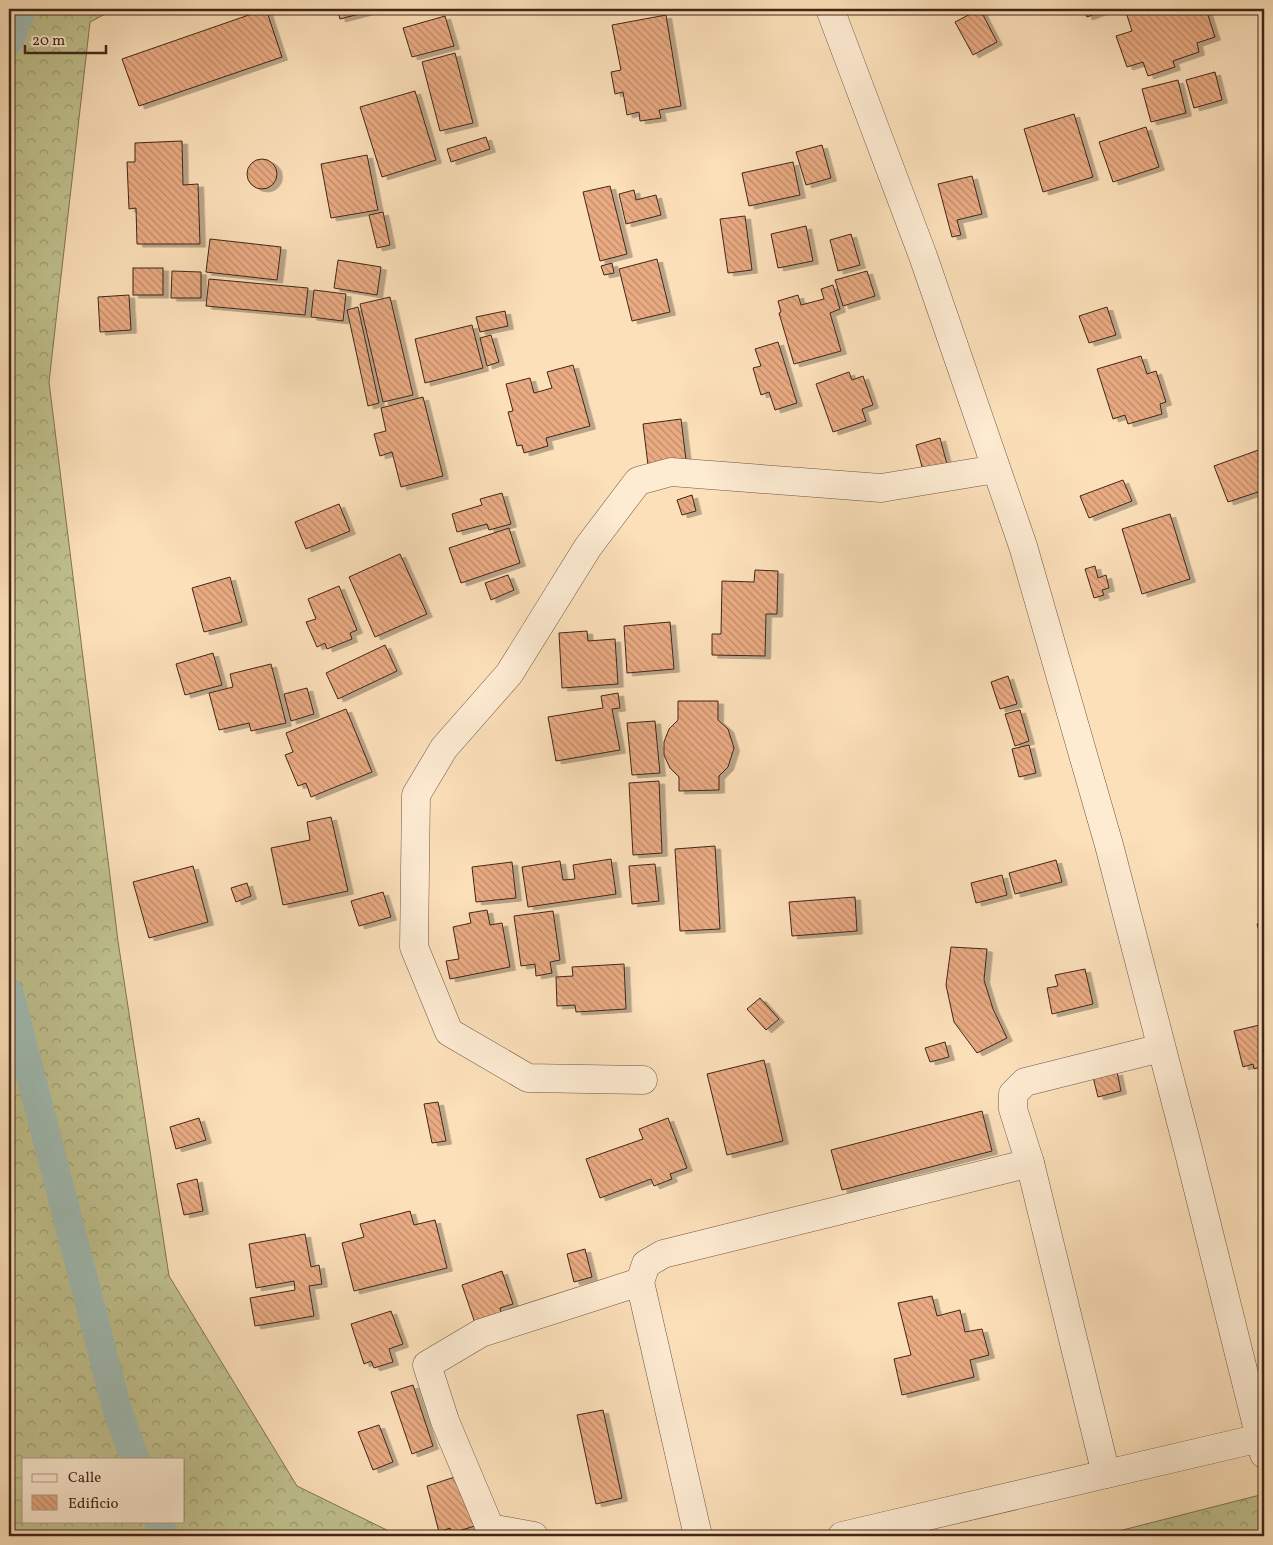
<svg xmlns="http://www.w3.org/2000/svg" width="1273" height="1545" viewBox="0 0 1273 1545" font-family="Vollkorn,serif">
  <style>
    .forest { fill: url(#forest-crowns); stroke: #807454; fill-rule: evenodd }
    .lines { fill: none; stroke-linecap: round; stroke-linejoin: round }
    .canal { stroke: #a0bcb4; stroke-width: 29 }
    .building { fill: url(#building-back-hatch); stroke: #40261a; filter: url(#shadow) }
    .minor-casing { stroke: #6f5442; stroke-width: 29 }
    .minor { stroke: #fdebd2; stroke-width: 28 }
  </style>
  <defs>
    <pattern id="forest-crowns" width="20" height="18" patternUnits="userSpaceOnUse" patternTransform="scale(1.25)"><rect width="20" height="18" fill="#c0c28f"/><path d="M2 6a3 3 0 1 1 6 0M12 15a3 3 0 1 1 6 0" fill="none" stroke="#9d9d74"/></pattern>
    <pattern id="building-back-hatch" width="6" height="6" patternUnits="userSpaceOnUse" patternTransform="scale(1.25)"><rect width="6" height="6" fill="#eaab83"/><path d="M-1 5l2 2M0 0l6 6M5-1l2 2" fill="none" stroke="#bf8b6a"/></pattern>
    <filter id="shadow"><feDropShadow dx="5.5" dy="3" stdDeviation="0" flood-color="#0004"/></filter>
  </defs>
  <rect width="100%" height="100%" fill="#fce0ba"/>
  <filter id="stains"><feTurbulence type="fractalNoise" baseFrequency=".004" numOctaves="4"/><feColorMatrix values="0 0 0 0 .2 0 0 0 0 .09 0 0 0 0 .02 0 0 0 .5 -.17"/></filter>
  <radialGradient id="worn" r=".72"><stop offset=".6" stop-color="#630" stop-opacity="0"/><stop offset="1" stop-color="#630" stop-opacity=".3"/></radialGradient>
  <!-- forest -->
  <g class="forest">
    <path d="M9 9H115L90 22 49 382 118 941 169 1276 297 1486 399 1536H9ZM24 1459H184V1521H24Z"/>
    <polygon points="1264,1494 1264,1536 1099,1536"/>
  </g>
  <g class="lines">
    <!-- canal -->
    <g class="canal">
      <polyline points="9,41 22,9"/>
      <polyline points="9,992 117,1409 135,1459"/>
      <polyline points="159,1521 164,1536"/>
    </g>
  </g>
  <!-- building -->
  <g class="building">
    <polygon points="266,9 282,57 139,106 122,59"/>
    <polygon points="337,9 378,9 340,19"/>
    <polygon points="980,9 997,42 973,55 955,22"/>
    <polygon points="1083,9 1108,9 1087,17"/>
    <polygon points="1125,9 1206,9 1215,37 1197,43 1199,52 1173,61 1175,67 1148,76 1143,62 1127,67 1116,36 1132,31"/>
    <polygon points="666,15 681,106 659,110 661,118 640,121 639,112 627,115 623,92 615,94 611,72 621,70 612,25"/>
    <polygon points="445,16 454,46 412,57 403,28"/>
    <polygon points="455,53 473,123 440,131 422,62"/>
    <polygon points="1215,72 1222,100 1194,108 1186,80"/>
    <polygon points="1178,80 1186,113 1151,122 1142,89"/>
    <polygon points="415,91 436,160 382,177 360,107"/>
    <polygon points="1074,114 1093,177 1043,192 1024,129"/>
    <polygon points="1146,127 1159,167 1113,182 1099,142"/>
    <polygon points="486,137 490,149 451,162 447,149"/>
    <polygon points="182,141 183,185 198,184 200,244 137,244 136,208 129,209 127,162 135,162 135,143"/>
    <polygon points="822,145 831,178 806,185 796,152"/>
    <polygon points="367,155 378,210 331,218 321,164"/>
    <circle cx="262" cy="174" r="15"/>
    <polygon points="793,162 800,195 749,206 742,173"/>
    <polygon points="972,176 982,214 957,220 961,235 952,237 938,184"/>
    <polygon points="610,186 627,254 600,261 583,192"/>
    <polygon points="634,190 636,200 656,195 661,215 626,224 619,194"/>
    <polygon points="383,212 390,245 377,248 369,215"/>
    <polygon points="745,216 752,270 728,273 720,219"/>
    <polygon points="806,226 813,261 778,268 771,234"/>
    <polygon points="851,234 860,265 838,271 830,240"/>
    <polygon points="210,239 281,247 277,280 206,272"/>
    <polygon points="657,259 670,312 632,321 619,269"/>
    <polygon points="338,260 381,267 377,295 334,288"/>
    <polygon points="612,263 614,273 604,275 601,266"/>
    <rect x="133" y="268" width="30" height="27"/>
    <polygon points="172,271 201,272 201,298 171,298"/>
    <polygon points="867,271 875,296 843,306 835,280"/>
    <polygon points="209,279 308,288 305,315 206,306"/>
    <polygon points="833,285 840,309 830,313 841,351 794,364 779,313 781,312 778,301 798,295 801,305 824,299 821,289"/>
    <polygon points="314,290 346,294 343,321 311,317"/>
    <polygon points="129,295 131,330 100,332 98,297"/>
    <polygon points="390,297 413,395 383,402 360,304"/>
    <polygon points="358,307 379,403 368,406 347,310"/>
    <polygon points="1107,307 1116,335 1089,343 1079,316"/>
    <polygon points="505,311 508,326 480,332 476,317"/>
    <polygon points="472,325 483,368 425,383 415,339"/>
    <polygon points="491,335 499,362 487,366 480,338"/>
    <polygon points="778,342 797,403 775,410 769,392 761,395 753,368 761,366 755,349"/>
    <polygon points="1141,356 1147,374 1156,371 1166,402 1160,404 1162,414 1128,424 1125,415 1113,419 1097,369"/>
    <polygon points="573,365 590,426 546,438 548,446 524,453 522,445 517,446 508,412 513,411 506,384 530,378 534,393 552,388 547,372"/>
    <polygon points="849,372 852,380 863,376 873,405 862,409 866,421 833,432 816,384"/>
    <polygon points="423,397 443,476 401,487 392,452 380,456 374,434 386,431 381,408"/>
    <polygon points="681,419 686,460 648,465 643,424"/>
    <polygon points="940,438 948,468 924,474 916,445"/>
    <polygon points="1264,448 1264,490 1228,502 1214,466"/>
    <polygon points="1123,480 1132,501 1089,518 1080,496"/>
    <polygon points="502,493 511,524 489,530 487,524 457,532 452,514 482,505 480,499"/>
    <polygon points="692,495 696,511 682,515 677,500"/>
    <polygon points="339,504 350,531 306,549 295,522"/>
    <polygon points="1170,514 1190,579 1142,594 1122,529"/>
    <polygon points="509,528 520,563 461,583 449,548"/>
    <polygon points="400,554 427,614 375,637 349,577"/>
    <polygon points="1095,566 1098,578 1106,575 1109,588 1102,590 1104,595 1094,598 1085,569"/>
    <polygon points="755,570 778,571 777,614 766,614 765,656 712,655 712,634 721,634 722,581 754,582"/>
    <polygon points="508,575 514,590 491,600 485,583"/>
    <polygon points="230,577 242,622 204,632 192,588"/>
    <polygon points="339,586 357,630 350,633 352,639 327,649 325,643 317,647 306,622 316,619 308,599"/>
    <polygon points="670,622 674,669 627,673 624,626"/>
    <polygon points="587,631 588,641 615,639 618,684 562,688 559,633"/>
    <polygon points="385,645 397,671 338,699 326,673"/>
    <polygon points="213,653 222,685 185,695 176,664"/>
    <polygon points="271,664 286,723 251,731 249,723 219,730 209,693 233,687 230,674"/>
    <polygon points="1008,676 1017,704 1000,709 991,682"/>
    <polygon points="307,688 314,714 291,721 284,694"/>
    <polygon points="618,693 620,708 612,709 620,750 556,761 548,717 603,708 601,696"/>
    <polygon points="678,701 718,701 718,720 728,729 734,748 728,767 719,776 719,790 679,791 679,777 670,768 664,755 664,742 669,729 678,720"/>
    <polygon points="346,709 372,772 311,797 306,783 298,786 285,755 293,752 286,733"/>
    <polygon points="1020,710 1029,741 1015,746 1005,714"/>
    <polygon points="655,721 660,773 632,775 627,723"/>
    <polygon points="1029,745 1036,773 1019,777 1012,749"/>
    <polygon points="659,781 662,853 633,855 629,783"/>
    <polygon points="331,817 348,891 283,905 271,848 310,840 307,822"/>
    <polygon points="715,846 720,929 680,931 675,849"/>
    <polygon points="611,859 616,894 528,907 522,867 560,861 563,880 575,879 573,865"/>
    <polygon points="1056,860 1062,882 1015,894 1009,873"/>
    <polygon points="512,862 516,898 476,902 472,867"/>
    <polygon points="655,864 659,901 632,904 629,866"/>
    <polygon points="193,866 208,922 149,938 133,882"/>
    <polygon points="1002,875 1007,895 976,903 971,883"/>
    <polygon points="247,883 251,896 236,902 231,888"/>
    <polygon points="383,892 391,917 359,926 351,901"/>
    <polygon points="855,897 857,931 792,936 789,902"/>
    <polygon points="487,910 490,925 502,923 510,967 450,979 446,961 459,959 453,927 471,923 469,913"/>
    <polygon points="553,911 560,960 550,962 552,973 536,976 535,964 521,966 514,916"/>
    <polygon points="1264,922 1264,948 1257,924"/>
    <polygon points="951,947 987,949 984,980 993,1009 1007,1038 977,1053 954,1022 946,985"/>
    <polygon points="624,964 626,1009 576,1012 575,1005 557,1006 556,977 573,976 572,967"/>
    <polygon points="1085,969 1093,1004 1052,1014 1047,988 1058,986 1055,975"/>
    <polygon points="760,998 779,1019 766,1030 747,1009"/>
    <polygon points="1264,1024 1264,1066 1254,1069 1253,1064 1243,1067 1234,1031"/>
    <polygon points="945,1042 949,1057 930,1062 925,1048"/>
    <polygon points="764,1060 783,1141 727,1155 707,1074"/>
    <polygon points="1117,1072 1121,1091 1098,1097 1093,1077"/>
    <polygon points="438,1102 446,1141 432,1143 424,1104"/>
    <polygon points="982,1111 992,1151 842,1190 831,1150"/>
    <polygon points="199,1118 206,1140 176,1149 170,1127"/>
    <polygon points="668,1118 687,1168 670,1174 672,1179 654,1186 651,1179 600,1198 586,1159 643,1139 639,1129"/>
    <polygon points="197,1179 203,1211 184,1215 177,1184"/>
    <polygon points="410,1211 414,1225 435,1220 447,1268 354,1291 342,1243 364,1237 360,1224"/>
    <polygon points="305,1234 311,1267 319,1265 322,1284 309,1286 314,1316 255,1326 250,1298 295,1290 294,1281 256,1288 249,1244"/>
    <polygon points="585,1249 592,1277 574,1282 567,1254"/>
    <polygon points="502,1271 513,1304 500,1308 504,1322 475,1323 462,1285"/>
    <polygon points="932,1296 937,1316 960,1310 965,1332 982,1329 989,1355 970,1360 974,1377 902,1395 894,1359 911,1355 898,1303"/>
    <polygon points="391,1311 403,1344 389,1349 393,1362 374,1368 371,1361 364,1364 351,1324"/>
    <polygon points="413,1385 433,1446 412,1454 391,1392"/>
    <polygon points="603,1410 622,1498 596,1504 577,1415"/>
    <polygon points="379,1425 393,1462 373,1470 358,1432"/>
    <polygon points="458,1476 478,1525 452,1533 450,1528 439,1532 427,1486"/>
  </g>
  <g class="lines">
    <!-- minor casing -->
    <g class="minor-casing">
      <g id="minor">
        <polyline points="830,9 923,256 1023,546 1109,845 1188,1149 1264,1454"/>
        <polyline points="643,1080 528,1078 449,1032 414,947 416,795 444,748 509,674 588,547 638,481 671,472 881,488 996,469"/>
        <polyline points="1106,1474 1030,1163 1013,1109 1013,1094 1025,1082 1161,1048"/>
        <polyline points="534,1536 490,1528 445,1421 427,1365 481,1333 640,1282"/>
        <polyline points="698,1536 640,1282 646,1264 663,1254 1030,1163"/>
        <polyline points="842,1536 1260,1438"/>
      </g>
    </g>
    <!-- minor -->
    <use href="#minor" class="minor"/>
  </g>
  <!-- margin -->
  <rect width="1273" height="1545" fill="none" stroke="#fce0ba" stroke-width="30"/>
  <rect x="10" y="10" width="1253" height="1525" fill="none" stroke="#40261a" stroke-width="2.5"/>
  <rect x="15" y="15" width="1243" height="1515" fill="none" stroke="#40261a"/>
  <!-- legend -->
  <rect x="22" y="1458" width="162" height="65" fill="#fdebd2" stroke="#b19c88"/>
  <rect x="32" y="1474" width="25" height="8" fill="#fdebd2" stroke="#b19c88"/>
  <text x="68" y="1482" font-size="15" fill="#40261a">Calle</text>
  <rect x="32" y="1495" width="25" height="15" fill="url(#building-back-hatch)" stroke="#b19c88"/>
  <text x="68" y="1508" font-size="15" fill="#40261a">Edificio</text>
  <!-- scale -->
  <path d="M25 45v8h81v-8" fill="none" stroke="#40261a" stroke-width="2.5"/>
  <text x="32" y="45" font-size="15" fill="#40261a" stroke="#fdebd2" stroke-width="4" paint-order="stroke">20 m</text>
  <rect width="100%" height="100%" filter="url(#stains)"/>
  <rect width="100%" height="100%" fill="url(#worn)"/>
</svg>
